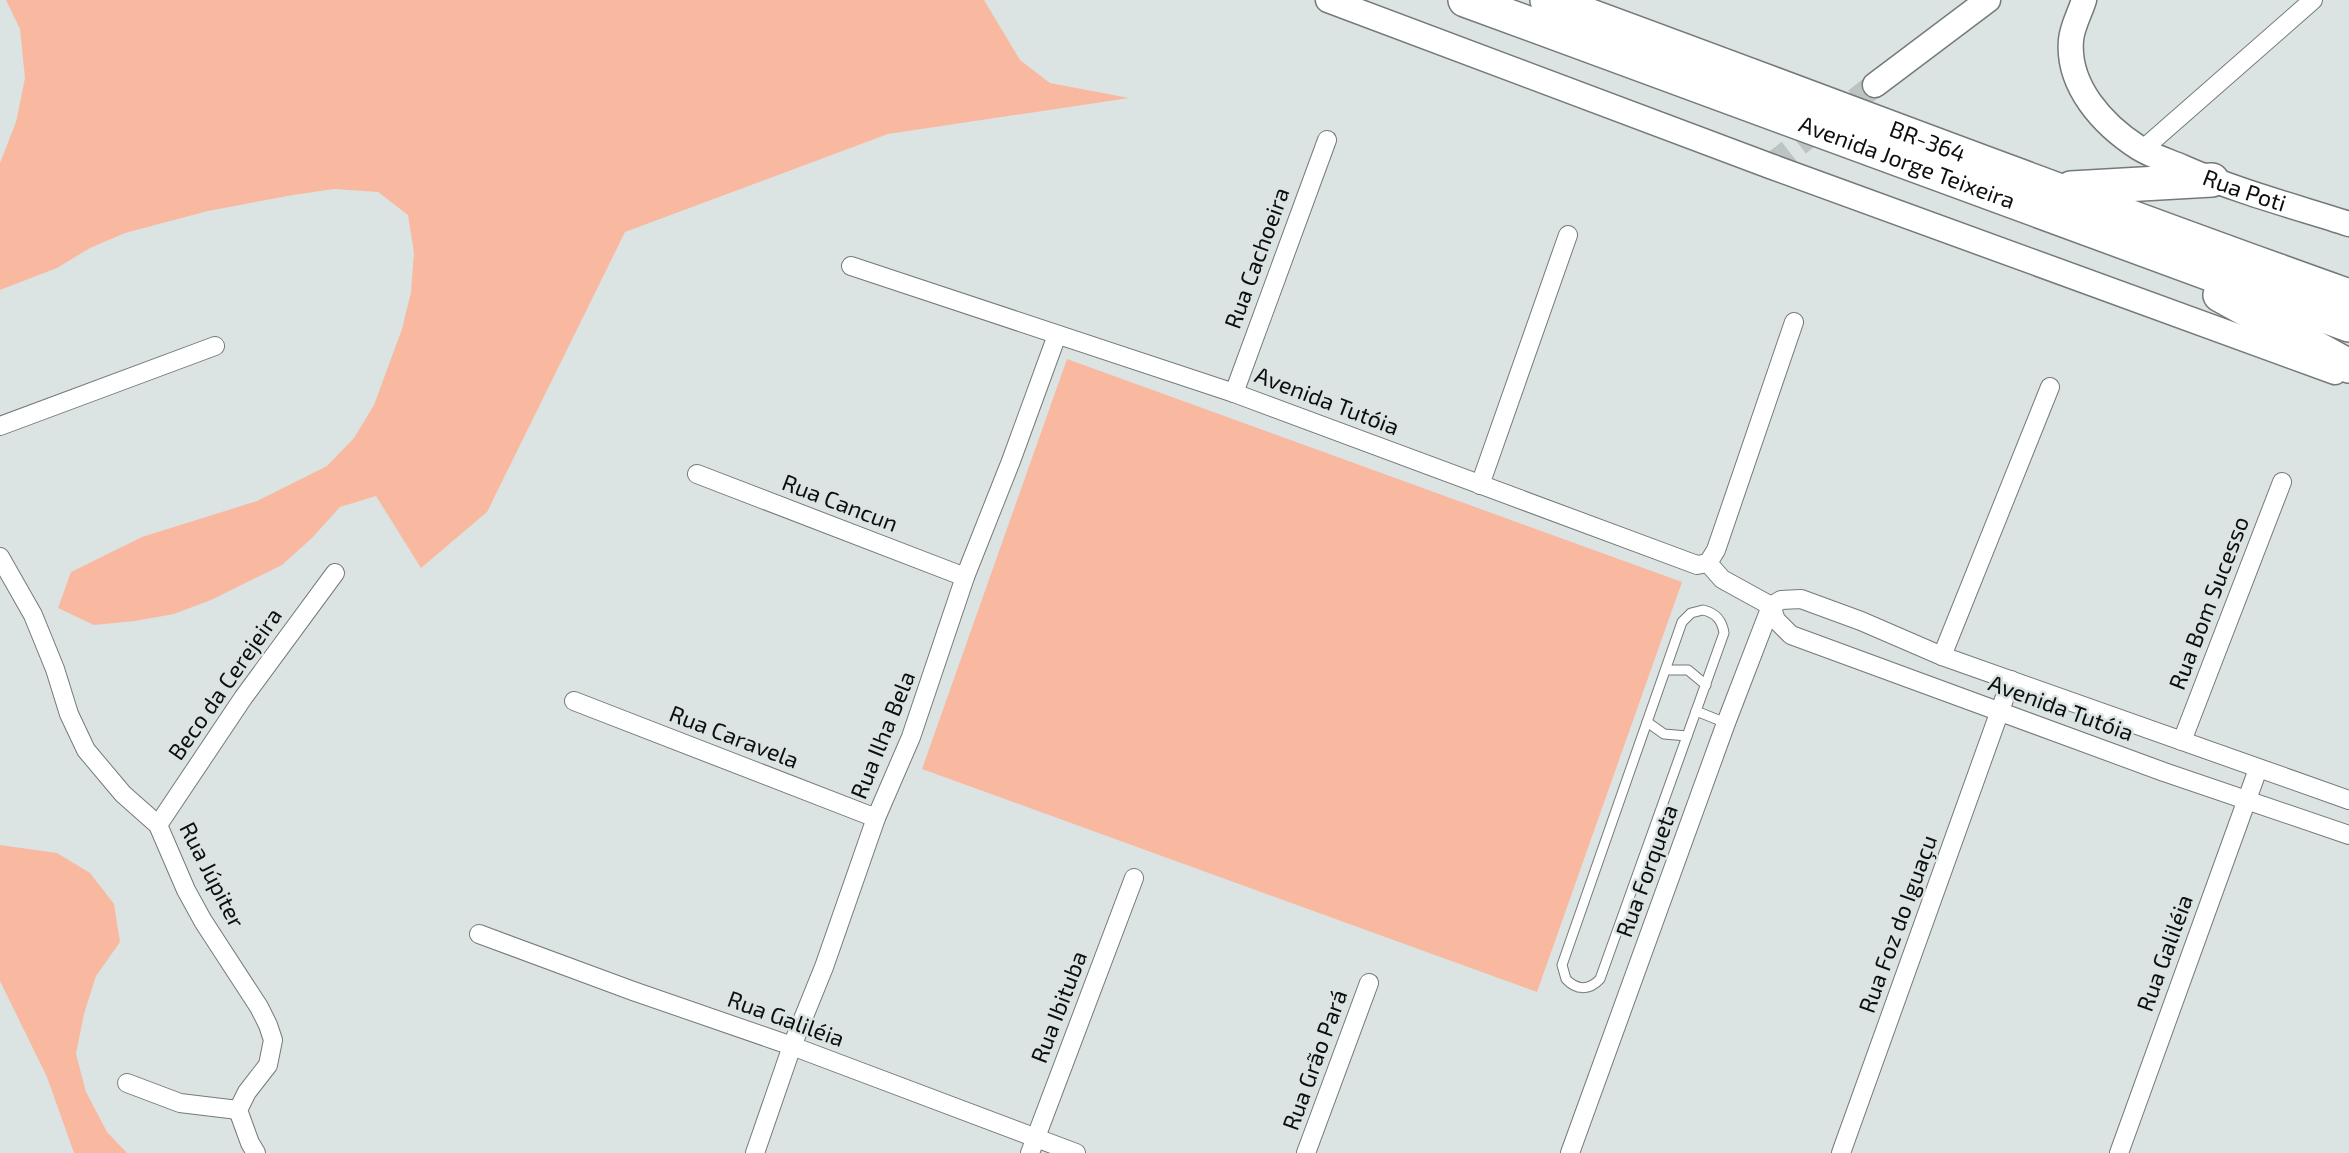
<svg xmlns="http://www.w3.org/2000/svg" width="2349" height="1153" viewBox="0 0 2349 1153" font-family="'Exo 2',sans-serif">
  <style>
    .green { fill: #f9b9a0 }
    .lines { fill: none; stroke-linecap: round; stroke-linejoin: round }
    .secondary-tunnel { stroke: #bdc3c3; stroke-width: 24; stroke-dasharray: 24 12; stroke-linecap: butt }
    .lane-casing { stroke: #747a7a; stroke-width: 11 }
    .street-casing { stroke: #747a7a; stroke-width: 20 }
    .secondary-casing { stroke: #747a7a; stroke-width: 27 }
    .highway-casing { stroke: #747a7a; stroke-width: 36 }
    .lane { stroke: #fff; stroke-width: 9 }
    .street { stroke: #fff; stroke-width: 18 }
    .secondary { stroke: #fff; stroke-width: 24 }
    .highway { stroke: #fff; stroke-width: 33 }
    .labels { text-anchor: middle; stroke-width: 5; stroke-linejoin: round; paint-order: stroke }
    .street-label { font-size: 23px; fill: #0d0f0f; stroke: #dce3e3 }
  </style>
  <rect width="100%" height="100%" fill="#dce3e3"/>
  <!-- green -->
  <g class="green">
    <polygon points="6,0 984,0 1020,60 1050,83 1129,98 888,134 625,232 487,512 421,568 376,496 340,507 312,538 282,565 211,600 174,614 135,621 94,625 58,608 71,572 142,537 257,501 327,466 354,438 374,405 402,329 411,292 414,253 408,215 378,192 334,189 293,195 208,211 125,233 90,248 57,268 0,290 0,163 16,122 25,78 20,29"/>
    <polygon points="1067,359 1682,582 1537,992 922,769"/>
    <polygon points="0,845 57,853 90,873 114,904 120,942 96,976 84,1014 76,1054 86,1092 107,1132 127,1153 74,1153 47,1077 0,981"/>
  </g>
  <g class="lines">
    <!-- secondary-tunnel -->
    <polyline class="secondary-tunnel" points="1770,166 1875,85"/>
    <!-- lane casing -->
    <g class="lane-casing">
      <g id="lane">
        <path d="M1703 610C1716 613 1722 620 1724 633L1600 979C1589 991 1576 990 1566 979L1562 965 1682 622 1691 613Z"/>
        <polyline points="1666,670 1688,670 1706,685"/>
        <polyline points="1696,711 1726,723"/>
        <polyline points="1647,722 1664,734 1687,736"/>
      </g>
    </g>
    <!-- street casing -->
    <g class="street-casing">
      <g id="street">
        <polyline points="2142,150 2313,0"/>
        <polyline points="851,266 1234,393 1697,565 1708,563"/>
        <polyline points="1234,393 1327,140"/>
        <polyline points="0,426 215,346"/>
        <polyline points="697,474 965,577"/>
        <polyline points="1480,485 1568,235"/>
        <polyline points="0,557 33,615 55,669 69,714 86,750 123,794 158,825 186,890 203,921 259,1007 268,1025 273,1040 268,1065 247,1092 238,1110 250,1143 256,1153"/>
        <polyline points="1708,563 1722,579 1771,606 1776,620 1791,635 2164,772 2349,835"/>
        <polyline points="1708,563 1716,550 1794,322"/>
        <polyline points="1771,606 1781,600 1801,599 1861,621 1942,656 2349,800"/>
        <polyline points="1942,656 2050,387"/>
        <polyline points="574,701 876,818"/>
        <polyline points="2182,741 2282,482"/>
        <polyline points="158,825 243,698 335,573"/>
        <polyline points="479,934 633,991 792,1046 1076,1153"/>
        <polyline points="127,1083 180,1103 238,1110"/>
        <polyline points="755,1153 792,1046 824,967 876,818 911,737 965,577 1011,461 1057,335"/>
        <polyline points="1030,1153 1134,878"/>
        <polyline points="1306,1153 1369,983"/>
        <polyline points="1570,1153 1726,723 1771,606"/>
        <polyline points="1841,1153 2011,680"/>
        <polyline points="2119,1153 2258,769"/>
      </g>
    </g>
    <!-- secondary casing -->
    <g class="secondary-casing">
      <g id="secondary">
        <polyline points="1328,0 1770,166 2335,372"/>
        <path id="s1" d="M2084 0C2080 13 2072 27 2071 40 2067 86 2103 125 2139 148 2152 156 2168 161 2182 167 2236 191 2293 206 2349 224"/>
        <polyline points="1875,85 1988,0"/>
      </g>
    </g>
    <!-- highway casing -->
    <g class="highway-casing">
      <g id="highway">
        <path id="s2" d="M1465 0 2349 325"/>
        <path id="s3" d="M1547 0C1815 98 2081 201 2349 296"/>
        <polyline points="2071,188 2212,180"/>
        <polyline points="2220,295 2349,366"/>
      </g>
    </g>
    <!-- lane -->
    <use href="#lane" class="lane"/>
    <!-- street -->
    <use href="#street" class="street"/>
    <!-- secondary -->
    <use href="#secondary" class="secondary"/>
    <!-- highway -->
    <use href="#highway" class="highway"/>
  </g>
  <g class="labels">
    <!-- street labels -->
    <g class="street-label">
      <text dy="8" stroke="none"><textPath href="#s3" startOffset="406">BR-364</textPath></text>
      <text dy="8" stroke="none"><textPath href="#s2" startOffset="471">Avenida Jorge Teixeira</textPath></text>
      <text dy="8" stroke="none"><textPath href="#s1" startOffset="290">Rua Poti</textPath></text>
      <text transform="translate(1257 258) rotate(-70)" y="8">Rua Cachoeira</text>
      <text transform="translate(1327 401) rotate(21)" y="8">Avenida Tutóia</text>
      <text transform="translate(840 503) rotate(21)" y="8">Rua Cancun</text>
      <text transform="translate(2209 603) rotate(-69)" y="8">Rua Bom Sucesso</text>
      <text transform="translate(225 684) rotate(-55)" y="8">Beco da Cerejeira</text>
      <text transform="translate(2061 708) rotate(20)" y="8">Avenida Tutóia</text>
      <text transform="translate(883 735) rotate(-68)" y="8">Rua Ilha Bela</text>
      <text transform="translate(734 737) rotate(21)" y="8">Rua Caravela</text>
      <text transform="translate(1647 871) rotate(-70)" y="8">Rua Forqueta</text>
      <text transform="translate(212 875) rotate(63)" y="8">Rua Júpiter</text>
      <text transform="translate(1898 924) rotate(-70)" y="8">Rua Foz do Iguaçu</text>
      <text transform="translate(2165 953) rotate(-70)" y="8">Rua Galiléia</text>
      <text transform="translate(1059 1007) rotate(-69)" y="8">Rua Ibituba</text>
      <text transform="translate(786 1019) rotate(20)" y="8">Rua Galiléia</text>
      <text transform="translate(1315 1060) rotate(-70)" y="8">Rua Grão Pará</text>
    </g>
  </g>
</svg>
